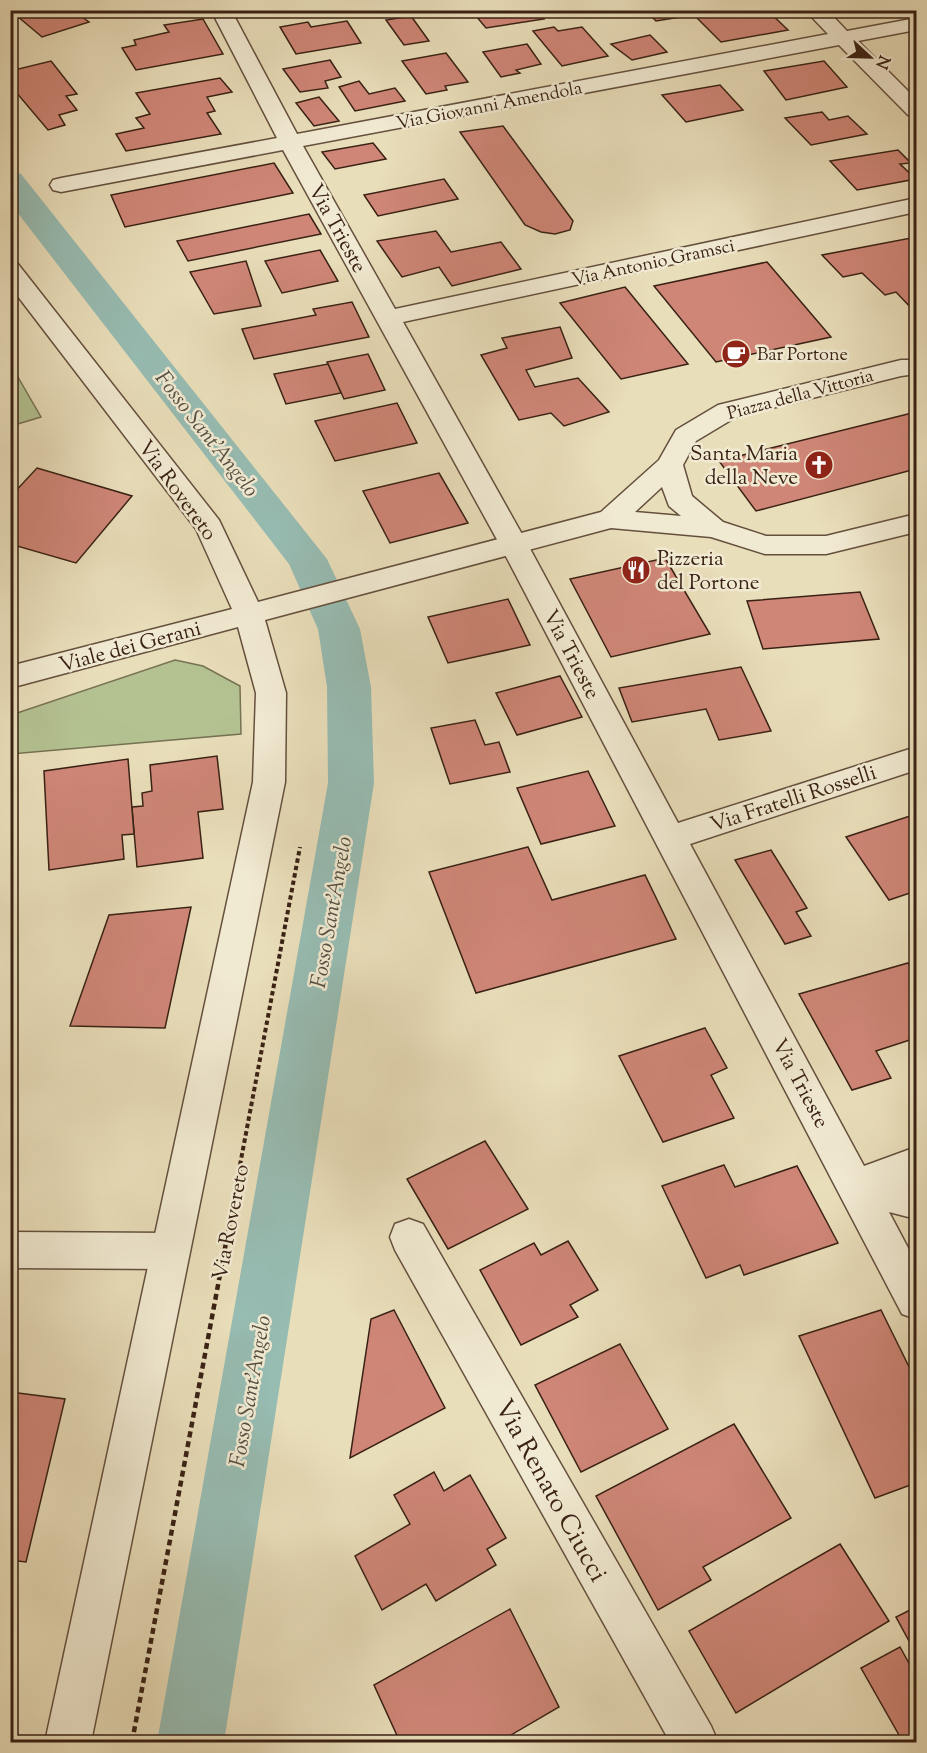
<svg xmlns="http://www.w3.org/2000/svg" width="927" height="1753" viewBox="0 0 927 1753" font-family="'Sorts Mill Goudy',serif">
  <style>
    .green { fill: #b4c292; stroke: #767253; stroke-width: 1.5 }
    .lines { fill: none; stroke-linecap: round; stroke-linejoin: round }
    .canal { fill: #97bcb2; fill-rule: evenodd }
    .building { fill: #cf8677; stroke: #392114; stroke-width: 1.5 }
    .minor-casing { stroke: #65503e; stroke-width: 3 }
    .tertiary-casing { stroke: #65503e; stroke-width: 3 }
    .path-far1 { stroke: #392114; stroke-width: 4; stroke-dasharray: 4.5 3; stroke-linecap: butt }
    .path { stroke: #392114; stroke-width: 4.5; stroke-dasharray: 6 4; stroke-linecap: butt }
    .minor { fill: #f1ead2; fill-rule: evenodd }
    .tertiary { fill: #f1ead2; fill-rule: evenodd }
    .labels { text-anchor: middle; stroke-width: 5; stroke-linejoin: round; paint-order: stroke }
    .far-street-label { font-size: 18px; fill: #392114; stroke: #f1ead2 }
    .far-poi-label { font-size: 18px; fill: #392114; stroke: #f1ead2; text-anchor: start }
    .street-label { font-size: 21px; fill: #392114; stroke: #f1ead2 }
    .poi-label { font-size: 21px; fill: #392114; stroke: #f1ead2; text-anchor: end }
    .water-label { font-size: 22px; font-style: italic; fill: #555043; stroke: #f1ead2 }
    .near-street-label { font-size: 26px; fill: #392114; stroke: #f1ead2 }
  </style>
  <rect width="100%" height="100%" fill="#e9deba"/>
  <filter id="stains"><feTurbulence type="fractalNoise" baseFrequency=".00333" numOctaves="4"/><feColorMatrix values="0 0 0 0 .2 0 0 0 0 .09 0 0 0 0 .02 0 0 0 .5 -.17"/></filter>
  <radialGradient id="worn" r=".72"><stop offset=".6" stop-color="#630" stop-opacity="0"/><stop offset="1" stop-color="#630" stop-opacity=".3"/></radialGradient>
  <!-- green -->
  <g class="green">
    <polygon points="11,365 41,417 11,426 10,426"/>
    <polygon points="175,660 203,666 240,686 241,734 11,754 11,715"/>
  </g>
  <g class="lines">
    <!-- canal -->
    <polygon class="canal" points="10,171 21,174 327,559 360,629 371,687 374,783 224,1742 157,1742 328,783 327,687 318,629 289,564 10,203"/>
  </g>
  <!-- building -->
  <g class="building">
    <polygon points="10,10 57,10 66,17 78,14 89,22 42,37"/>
    <polygon points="471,10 538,10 544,19 486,28"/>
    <polygon points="645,10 676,10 681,17 656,21"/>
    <polygon points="717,10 767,10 788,30 721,42 694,15"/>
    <polygon points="411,16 429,41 404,45 386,20"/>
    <polygon points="203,19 223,54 136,70 122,48 136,45 134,40 169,32 164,25"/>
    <polygon points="347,21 361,43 296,54 280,27 308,22 311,27"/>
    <polygon points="554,27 558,31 582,27 608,56 562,66 533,31"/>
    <polygon points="650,35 667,52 632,60 611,44"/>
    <polygon points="527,44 541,64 516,70 520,73 501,77 483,52"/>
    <polygon points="446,53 468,82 445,86 447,90 426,94 402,61"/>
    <polygon points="330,60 341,77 325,81 328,88 300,92 283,69"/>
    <polygon points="51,61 77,94 66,96 77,110 59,115 65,125 48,130 10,85 10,71"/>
    <polygon points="824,61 847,87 786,100 764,71"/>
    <polygon points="220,78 232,92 207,97 215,111 207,113 221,134 126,151 116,134 144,128 136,118 150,114 136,93"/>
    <polygon points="359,81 369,94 395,88 405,101 355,111 339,87"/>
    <polygon points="720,85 743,110 686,122 662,95"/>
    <polygon points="319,97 339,121 314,126 296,103"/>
    <polygon points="822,112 829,120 848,116 867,134 811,145 785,118"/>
    <polygon points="503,126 573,221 570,230 555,234 541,232 525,225 460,132"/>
    <polygon points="373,143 386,159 335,169 322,152"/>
    <polygon points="898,150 911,163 900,164 916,179 857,190 830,161"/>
    <polygon points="274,163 293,193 125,227 111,195"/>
    <polygon points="444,179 458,199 378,216 364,195"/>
    <polygon points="309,214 321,234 188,261 177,241"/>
    <polygon points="436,231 451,252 501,242 521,269 452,286 439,267 402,277 377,241"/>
    <polygon points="911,238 916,243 916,313 896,292 885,295 862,273 843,277 822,255"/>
    <polygon points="320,250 338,281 282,293 265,261"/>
    <polygon points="246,261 261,306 214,314 190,272"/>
    <polygon points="767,262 831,337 716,362 654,286"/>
    <polygon points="625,287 688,364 621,379 560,303"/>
    <polygon points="352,302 369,337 254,359 242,329 316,315 313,309"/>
    <polygon points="560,327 572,358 526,370 535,387 578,378 609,412 564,426 551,413 519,420 481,355 507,348 502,338"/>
    <polygon points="368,354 385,390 344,399 327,362"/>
    <polygon points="328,364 341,393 286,404 274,374"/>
    <polygon points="397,403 417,443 335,461 315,421"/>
    <polygon points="916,412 916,469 756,511 719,461"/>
    <polygon points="37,468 132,496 76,563 10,544 10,497"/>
    <polygon points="439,473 468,523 390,543 363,491"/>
    <polygon points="665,558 710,634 611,657 570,579"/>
    <polygon points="860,592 879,639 763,649 747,601"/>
    <polygon points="508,599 530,645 448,663 428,617"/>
    <polygon points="741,667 771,731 719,740 706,709 632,722 619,688"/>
    <polygon points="560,676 582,717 517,735 496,693"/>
    <polygon points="475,720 485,745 499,742 510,772 450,784 431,728"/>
    <polygon points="217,756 223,809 198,812 203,858 137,867 132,807 143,806 142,793 152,791 150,765"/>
    <polygon points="128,759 134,834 122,835 124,859 49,870 44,771"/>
    <polygon points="588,771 615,826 541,844 517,788"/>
    <polygon points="916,814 916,891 889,900 846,837"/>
    <polygon points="528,847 552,900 645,875 676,939 476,993 429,872"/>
    <polygon points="771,850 807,908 796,912 811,936 785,944 735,860"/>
    <polygon points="191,907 165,1028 70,1026 109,915"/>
    <polygon points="908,963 916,977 916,1038 876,1051 891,1078 852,1090 799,994"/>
    <polygon points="705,1028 727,1068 711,1075 734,1118 663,1142 619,1056"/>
    <polygon points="485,1141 528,1209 448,1249 407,1179"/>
    <polygon points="724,1165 735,1187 797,1166 838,1243 744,1275 740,1265 706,1278 662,1186"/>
    <polygon points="568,1241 598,1290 570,1305 578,1317 521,1345 480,1270 534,1243 541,1255"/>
    <polygon points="394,1310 445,1408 350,1458 371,1319"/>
    <polygon points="881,1310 916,1381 916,1483 875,1498 799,1336"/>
    <polygon points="620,1344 668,1429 581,1472 535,1385"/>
    <polygon points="10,1392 65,1399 26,1562 10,1560"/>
    <polygon points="734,1424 791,1518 703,1567 711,1580 658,1610 596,1496"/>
    <polygon points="434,1472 444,1491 470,1475 506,1538 487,1549 496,1565 436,1601 426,1584 382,1610 355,1556 410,1524 394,1495"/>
    <polygon points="840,1544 889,1621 736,1713 689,1631"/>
    <polygon points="916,1607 916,1654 896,1617"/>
    <polygon points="510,1609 559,1707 499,1742 455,1742 453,1739 448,1742 400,1742 374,1685"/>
    <polygon points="900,1647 916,1676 916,1742 903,1742 861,1668"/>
  </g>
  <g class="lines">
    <!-- minor casing -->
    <g class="minor-casing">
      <g id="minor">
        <polygon points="211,10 231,10 297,134 828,34 805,10 827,10 847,31 916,18 916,30 858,41 916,99 916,116 908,115 839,45 303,146 395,309 916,198 916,212 403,322 528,545 678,823 916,747 916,770 690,844 864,1166 916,1147 916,1181 910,1183 916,1185 916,1219 889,1212 916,1263 916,1319 902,1314 500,545 283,150 61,192 53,190 50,185 53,180 61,178 277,138"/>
        <polygon points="409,1219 423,1224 711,1726 718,1742 670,1742 395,1250 390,1237 395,1224"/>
        <polygon points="10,1232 170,1233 184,1238 189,1251 184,1264 170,1269 10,1268"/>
      </g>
    </g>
    <!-- tertiary casing -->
    <g class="tertiary-casing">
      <path id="tertiary" d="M10 262 18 264 219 520 258 602 601 512 659 460 676 430 718 405 901 360H916V374L901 376 736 417 696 441 683 465 692 496 723 522 766 536H826L916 514V532L826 554H765L711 537 611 528 265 620 286 693 285 782 91 1742H45L253 782 256 693 238 627 10 688V666L232 609 196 529 10 286ZM662 487 669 506 681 516 635 512Z"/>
    </g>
    <!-- path-far1 -->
    <polyline class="path-far1" points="240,1165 300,847"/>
    <!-- path -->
    <polyline class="path" points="132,1742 241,1163"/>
    <!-- minor -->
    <use href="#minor" class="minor"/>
    <!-- tertiary -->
    <use href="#tertiary" class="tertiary"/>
  </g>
  <!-- icons -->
  <defs>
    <g id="cafe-disc" transform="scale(1.5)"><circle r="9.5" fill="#8f2418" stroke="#f1ead2"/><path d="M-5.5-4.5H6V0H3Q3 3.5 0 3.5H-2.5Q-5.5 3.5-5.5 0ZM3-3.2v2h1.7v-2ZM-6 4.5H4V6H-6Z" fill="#fff"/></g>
    <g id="church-disc" transform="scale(1.5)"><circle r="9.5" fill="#8f2418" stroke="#f1ead2"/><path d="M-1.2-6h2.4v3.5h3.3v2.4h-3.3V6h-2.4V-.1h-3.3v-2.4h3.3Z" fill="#fff"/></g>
    <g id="restaurant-disc" transform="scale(1.5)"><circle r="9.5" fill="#8f2418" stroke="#f1ead2"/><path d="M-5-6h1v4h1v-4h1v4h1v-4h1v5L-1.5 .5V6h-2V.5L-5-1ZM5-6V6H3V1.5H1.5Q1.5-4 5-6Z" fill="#fff"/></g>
  </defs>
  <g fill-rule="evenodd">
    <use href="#cafe-disc" x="736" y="354"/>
    <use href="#church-disc" x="819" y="465"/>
    <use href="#restaurant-disc" x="636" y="570"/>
  </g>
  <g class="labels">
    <!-- far-street labels -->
    <g class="far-street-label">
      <text transform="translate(489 105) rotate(-11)" y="6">Via Giovanni Amendola</text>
      <text transform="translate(653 262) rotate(-12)" y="6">Via Antonio Gramsci</text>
      <text transform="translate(800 394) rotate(-15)" y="6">Piazza della Vittoria</text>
    </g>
    <!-- far-poi labels -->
    <g class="far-poi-label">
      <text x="757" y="360">Bar Portone</text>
    </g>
    <!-- street labels -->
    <g class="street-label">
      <text transform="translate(338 228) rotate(61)" y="7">Via Trieste</text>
      <text transform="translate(178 490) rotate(54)" y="7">Via Rovereto</text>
      <text transform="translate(130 646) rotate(-15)" y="7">Viale dei Gerani</text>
      <text transform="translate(572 654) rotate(62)" y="7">Via Trieste</text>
      <text transform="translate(793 798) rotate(-18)" y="7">Via Fratelli Rosselli</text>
      <text transform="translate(801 1083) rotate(62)" y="7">Via Trieste</text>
      <text transform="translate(230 1222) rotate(-79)" y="7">Via Rovereto</text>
    </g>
    <!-- poi labels -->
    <g class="poi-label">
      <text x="798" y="460">Santa Maria<tspan x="798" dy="24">della Neve</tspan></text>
      <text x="657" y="565" text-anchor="start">Pizzeria<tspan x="657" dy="24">del Portone</tspan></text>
    </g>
    <!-- water labels -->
    <g class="water-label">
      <text transform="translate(208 433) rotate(52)" y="8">Fosso Sant'Angelo</text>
      <text transform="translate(330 912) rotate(-80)" y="8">Fosso Sant'Angelo</text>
      <text transform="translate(249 1391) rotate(-80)" y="8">Fosso Sant'Angelo</text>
    </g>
    <!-- near-street labels -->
    <g class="near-street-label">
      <text transform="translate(552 1490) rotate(61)" y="9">Via Renato Ciucci</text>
    </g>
  </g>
  <!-- margin -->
  <rect width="927" height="1753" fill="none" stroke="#e9deba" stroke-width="36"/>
  <rect x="12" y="12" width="903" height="1729" fill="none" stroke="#392114" stroke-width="3"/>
  <rect x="18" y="18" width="891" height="1717" fill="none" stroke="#392114" stroke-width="1.5"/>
  <!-- north arrow -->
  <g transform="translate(870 57) rotate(112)" stroke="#f1ead2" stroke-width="4.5" paint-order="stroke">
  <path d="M0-4.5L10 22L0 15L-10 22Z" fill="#392114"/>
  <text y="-9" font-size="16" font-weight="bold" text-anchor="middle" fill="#392114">N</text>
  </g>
  <rect width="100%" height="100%" filter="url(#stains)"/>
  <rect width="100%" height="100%" fill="url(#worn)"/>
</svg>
